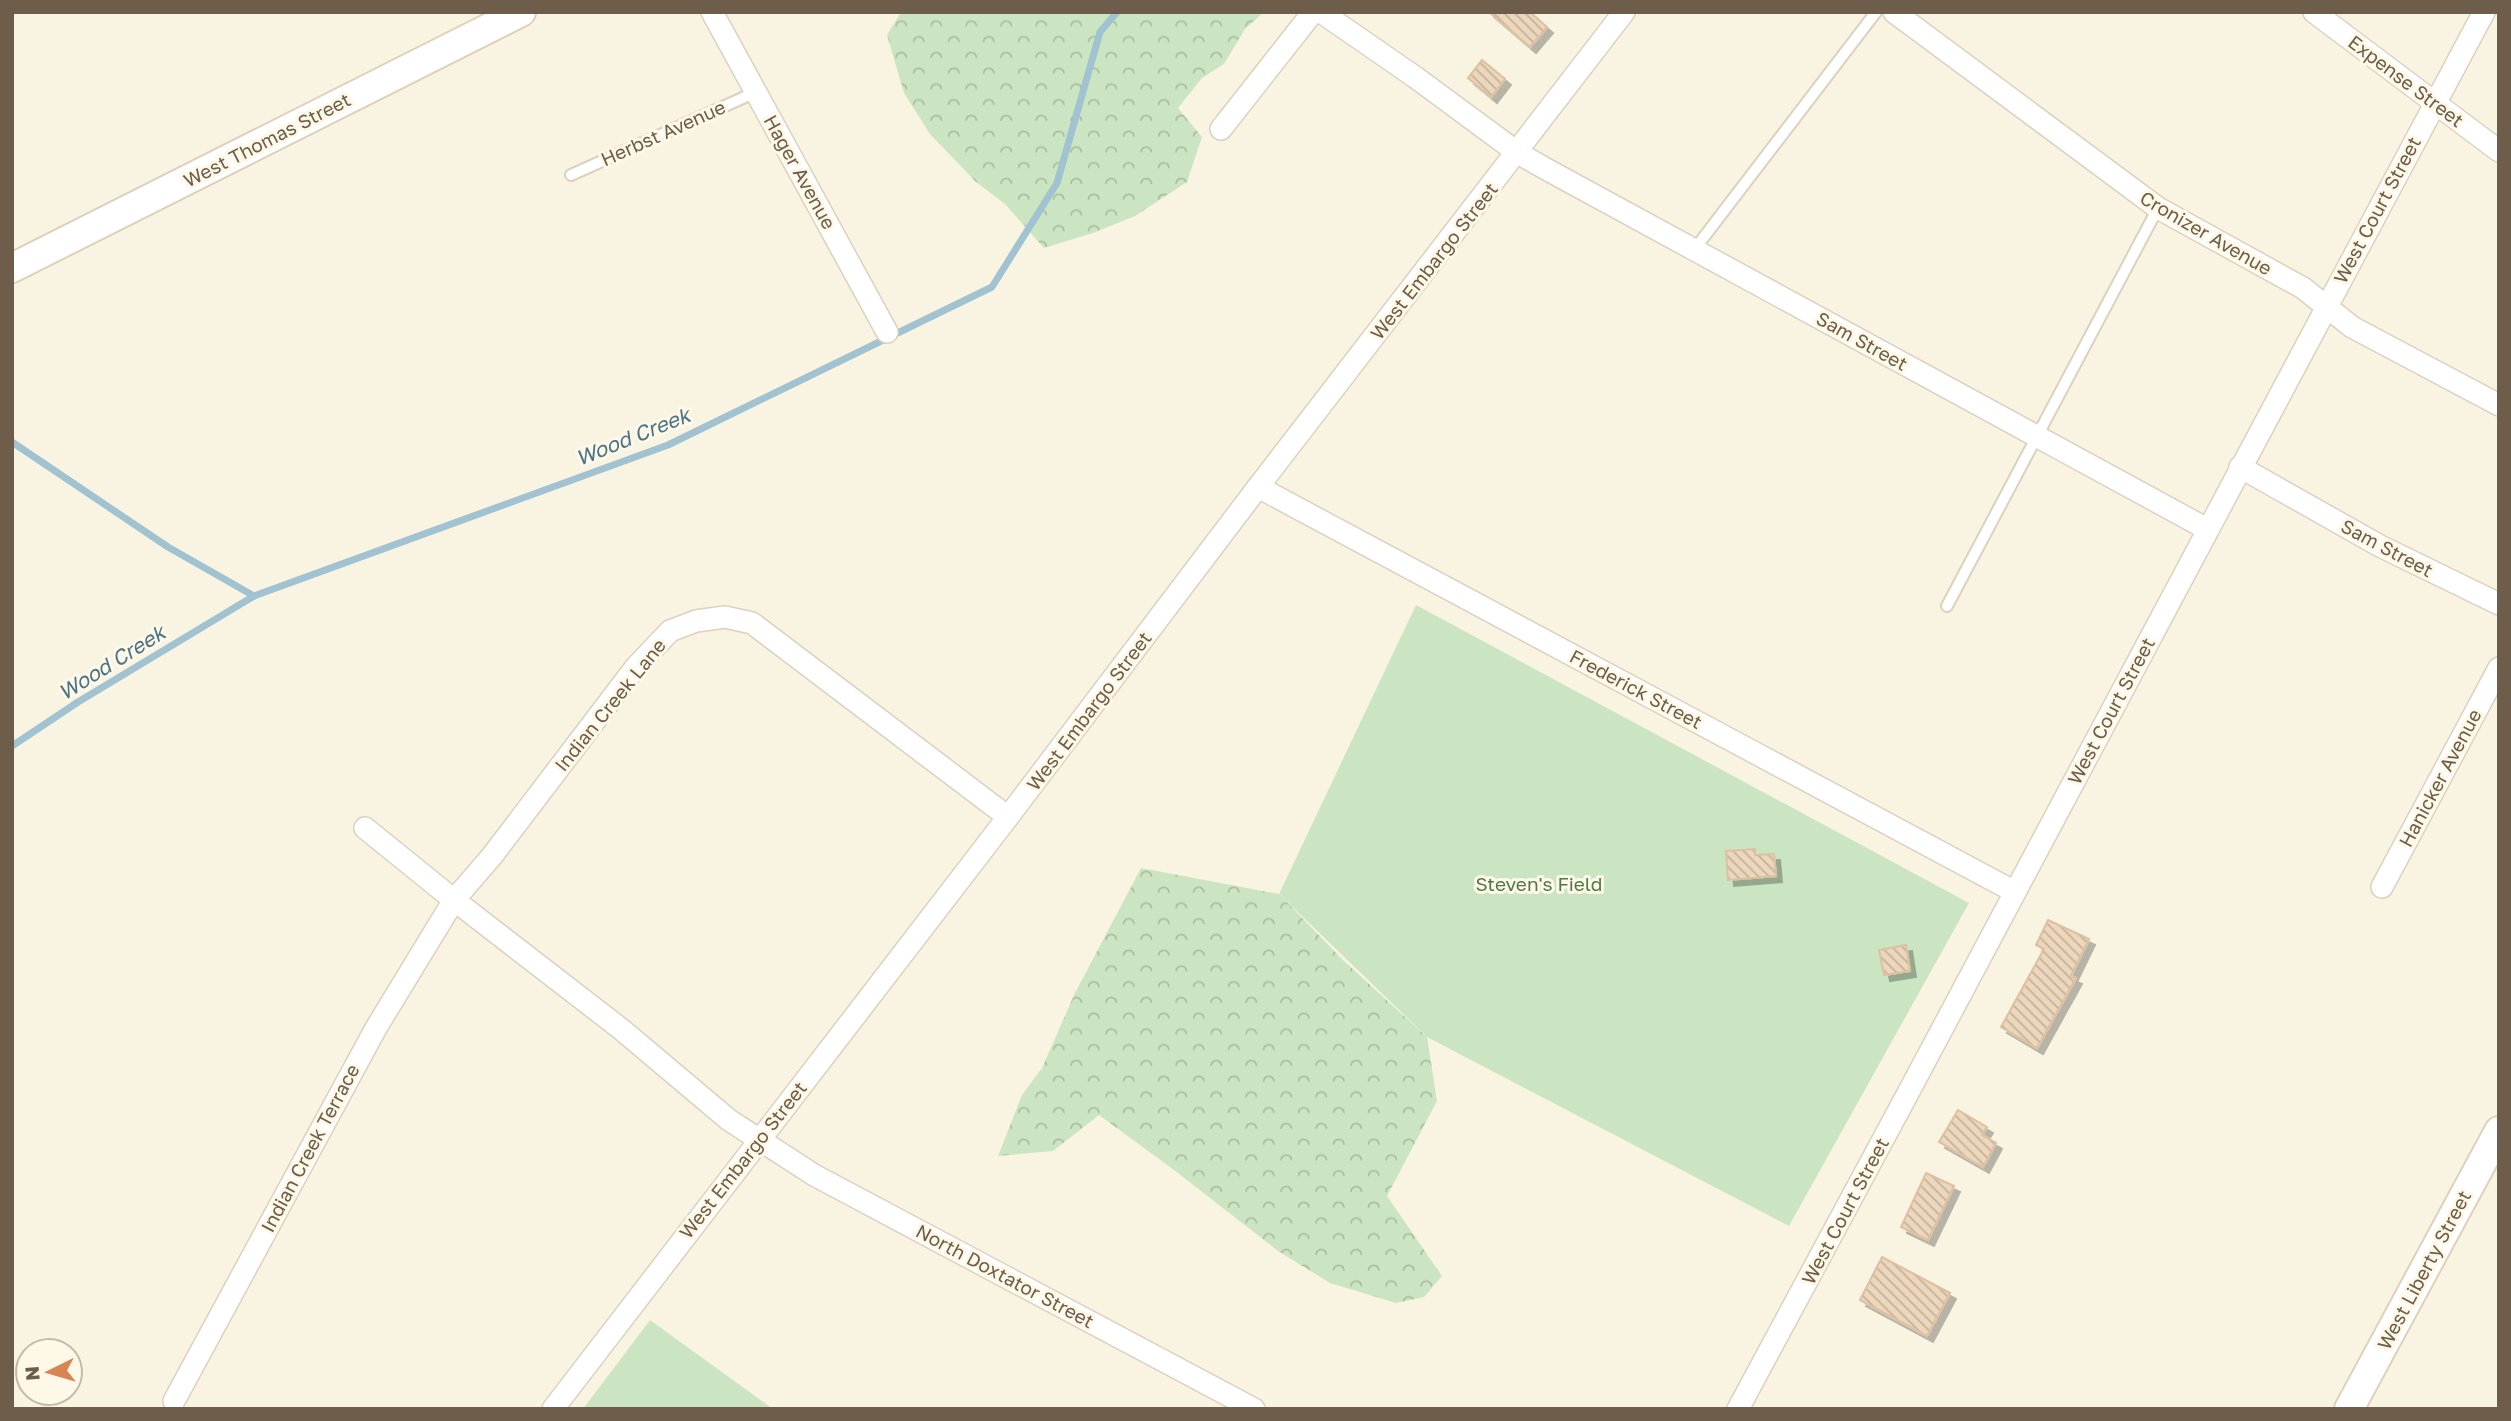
<svg xmlns="http://www.w3.org/2000/svg" width="2511" height="1421" viewBox="0 0 2511 1421" font-family="'Golos Text',sans-serif">
  <style>
    .forest { fill: url(#forest-crowns) }
    .park { fill: #cbe5c2 }
    .lines { fill: none; stroke-linecap: round; stroke-linejoin: round }
    .stream { stroke: #a0c2d1; stroke-width: 7 }
    .building { fill: url(#building-back-hatch); stroke: #ddc09f; stroke-width: 2; filter: url(#shadow) }
    .lane-casing { stroke: #dcd1bf; stroke-width: 14 }
    .street-casing { stroke: #dcd1bf; stroke-width: 24 }
    .secondary-casing { stroke: #ded0bb; stroke-width: 32 }
    .lane { stroke: #fff; stroke-width: 10 }
    .street { stroke: #fff; stroke-width: 21 }
    .secondary { stroke: #fff; stroke-width: 28 }
    .labels { text-anchor: middle; stroke-width: 6; stroke-linejoin: round; paint-order: stroke }
    .street-label { font-size: 19px; fill: #6e5d4b; stroke: #fdf8e7 }
    .park-label { font-size: 19px; fill: #4f7948; stroke: #fdf8e7 }
    .water-label { font-size: 21px; font-style: italic; fill: #4b7386; stroke: #fdf8e7 }
  </style>
  <defs>
    <pattern id="forest-crowns" width="20" height="18" patternUnits="userSpaceOnUse" patternTransform="scale(1.75)"><rect width="20" height="18" fill="#cbe5c2"/><path d="M2 6a3 3 0 1 1 6 0M12 15a3 3 0 1 1 6 0" fill="none" stroke="#a9bda0"/></pattern>
    <pattern id="building-back-hatch" width="6" height="6" patternUnits="userSpaceOnUse" patternTransform="scale(1.75)"><rect width="6" height="6" fill="#ecd6bc"/><path d="M-1 5l2 2M0 0l6 6M5-1l2 2" fill="none" stroke="#c3b19b"/></pattern>
    <filter id="shadow"><feDropShadow dx="6" dy="6" stdDeviation="0" flood-color="#0004"/></filter>
  </defs>
  <rect width="100%" height="100%" fill="#f9f4e2"/>
  <!-- forest -->
  <g class="forest">
    <polygon points="901,12 1264,12 1245,29 1224,64 1202,78 1178,108 1202,137 1187,182 1135,216 1093,233 1044,248 1005,204 976,182 930,134 904,93 887,35"/>
    <polygon points="1141,868 1279,894 1343,960 1427,1037 1437,1101 1387,1196 1442,1276 1424,1297 1396,1303 1330,1283 1278,1251 1174,1170 1099,1115 1053,1151 998,1156 1022,1095 1042,1068 1075,993"/>
  </g>
  <!-- park -->
  <g class="park">
    <polygon points="1416,605 1969,903 1789,1226 1427,1037 1279,894"/>
    <polygon points="650,1320 773,1409 583,1409"/>
  </g>
  <g class="lines">
    <!-- stream -->
    <g class="stream">
      <polyline points="12,442 168,547 254,596"/>
      <polyline points="12,746 78,702 254,596 668,445 992,287 1057,183 1100,32 1117,12"/>
    </g>
  </g>
  <!-- building -->
  <g class="building">
    <polygon points="1489,12 1530,12 1547,27 1530,47"/>
    <polygon points="1482,60 1505,79 1491,97 1468,78"/>
    <polygon points="1755,849 1755,855 1774,854 1776,876 1728,880 1726,851"/>
    <polygon points="2048,920 2089,939 2071,976 2076,978 2037,1048 2001,1027 2044,949 2036,945"/>
    <polygon points="1906,945 1910,971 1884,975 1879,950"/>
    <polygon points="1958,1110 1987,1127 1982,1135 1996,1143 1983,1167 1939,1142"/>
    <polygon points="1926,1173 1954,1186 1928,1240 1901,1227"/>
    <polygon points="1882,1257 1950,1293 1927,1336 1860,1300"/>
  </g>
  <g class="lines">
    <!-- lane casing -->
    <g class="lane-casing">
      <g id="lane">
        <polyline points="571,175 756,92"/>
        <polyline points="1694,250 1876,12"/>
        <polyline points="1947,606 2158,208"/>
      </g>
    </g>
    <!-- street casing -->
    <g class="street-casing">
      <g id="street">
        <polyline points="712,12 887,332"/>
        <polyline points="1321,12 1415,77 1518,153 1546,169 2207,529"/>
        <polyline points="1894,12 2158,208 2303,288 2352,327 2499,405"/>
        <polyline points="2314,12 2499,151"/>
        <polyline points="1221,129 1313,12"/>
        <polyline points="2240,467 2380,546 2499,604"/>
        <polyline points="1258,487 2015,892"/>
        <polyline points="365,828 454,900 621,1029 729,1120 814,1175 1254,1409"/>
        <polyline points="2382,887 2499,668"/>
        <polyline points="174,1401 376,1028 454,900 492,856 635,668 670,631 696,621 725,617 752,623 1008,817"/>
        <polyline points="553,1409 1008,817 1258,487 1624,12"/>
        <polyline points="1738,1409 1907,1095 2484,12"/>
      </g>
    </g>
    <!-- secondary casing -->
    <g class="secondary-casing">
      <g id="secondary">
        <polyline points="12,268 521,12"/>
        <polyline points="2349,1409 2499,1131"/>
      </g>
    </g>
    <!-- lane -->
    <use href="#lane" class="lane"/>
    <!-- street -->
    <use href="#street" class="street"/>
    <!-- secondary -->
    <use href="#secondary" class="secondary"/>
  </g>
  <g class="labels">
    <!-- street labels -->
    <g class="street-label">
      <text transform="translate(2406 81) rotate(37)" y="7">Expense Street</text>
      <text transform="translate(663 133) rotate(-24)" y="7">Herbst Avenue</text>
      <text transform="translate(267 140) rotate(-27)" y="7">West Thomas Street</text>
      <text transform="translate(800 172) rotate(61)" y="7">Hager Avenue</text>
      <text transform="translate(2377 210) rotate(-62)" y="7">West Court Street</text>
      <text transform="translate(2206 233) rotate(30)" y="7">Cronizer Avenue</text>
      <text transform="translate(1434 261) rotate(-52)" y="7">West Embargo Street</text>
      <text transform="translate(1862 341) rotate(29)" y="7">Sam Street</text>
      <text transform="translate(2387 548) rotate(28)" y="7">Sam Street</text>
      <text transform="translate(1636 689) rotate(28)" y="7">Frederick Street</text>
      <text transform="translate(610 705) rotate(-51)" y="7">Indian Creek Lane</text>
      <text transform="translate(1089 711) rotate(-53)" y="7">West Embargo Street</text>
      <text transform="translate(2111 711) rotate(-62)" y="7">West Court Street</text>
      <text transform="translate(2440 778) rotate(-62)" y="7">Hanicker Avenue</text>
      <text transform="translate(310 1148) rotate(-62)" y="7">Indian Creek Terrace</text>
      <text transform="translate(743 1160) rotate(-52)" y="7">West Embargo Street</text>
      <text transform="translate(1845 1211) rotate(-62)" y="7">West Court Street</text>
      <text transform="translate(2424 1270) rotate(-62)" y="7">West Liberty Street</text>
      <text transform="translate(1005 1276) rotate(28)" y="7">North Doxtator Street</text>
    </g>
    <!-- park labels -->
    <g class="park-label">
      <text x="1539" y="891">Steven's Field</text>
    </g>
    <!-- water labels -->
    <g class="water-label">
      <text transform="translate(633 437) rotate(-22)" y="7">Wood Creek</text>
      <text transform="translate(112 663) rotate(-32)" y="7">Wood Creek</text>
    </g>
  </g>
  <!-- border -->
  <rect width="2511" height="1421" fill="none" stroke="#6e5d4b" stroke-width="28"/>
  <!-- north arrow -->
  <g transform="translate(49 1372) rotate(265)"><circle r="33" fill="#fdf8e7" stroke="#c4baa9" stroke-width="2"/>
  <path d="M0-5L12 26L0 18L-12 26Z" fill="#d88453"/>
  <text y="-10" font-size="19" font-weight="bold" text-anchor="middle" fill="#6e5d4b">N</text>
  </g>
</svg>
